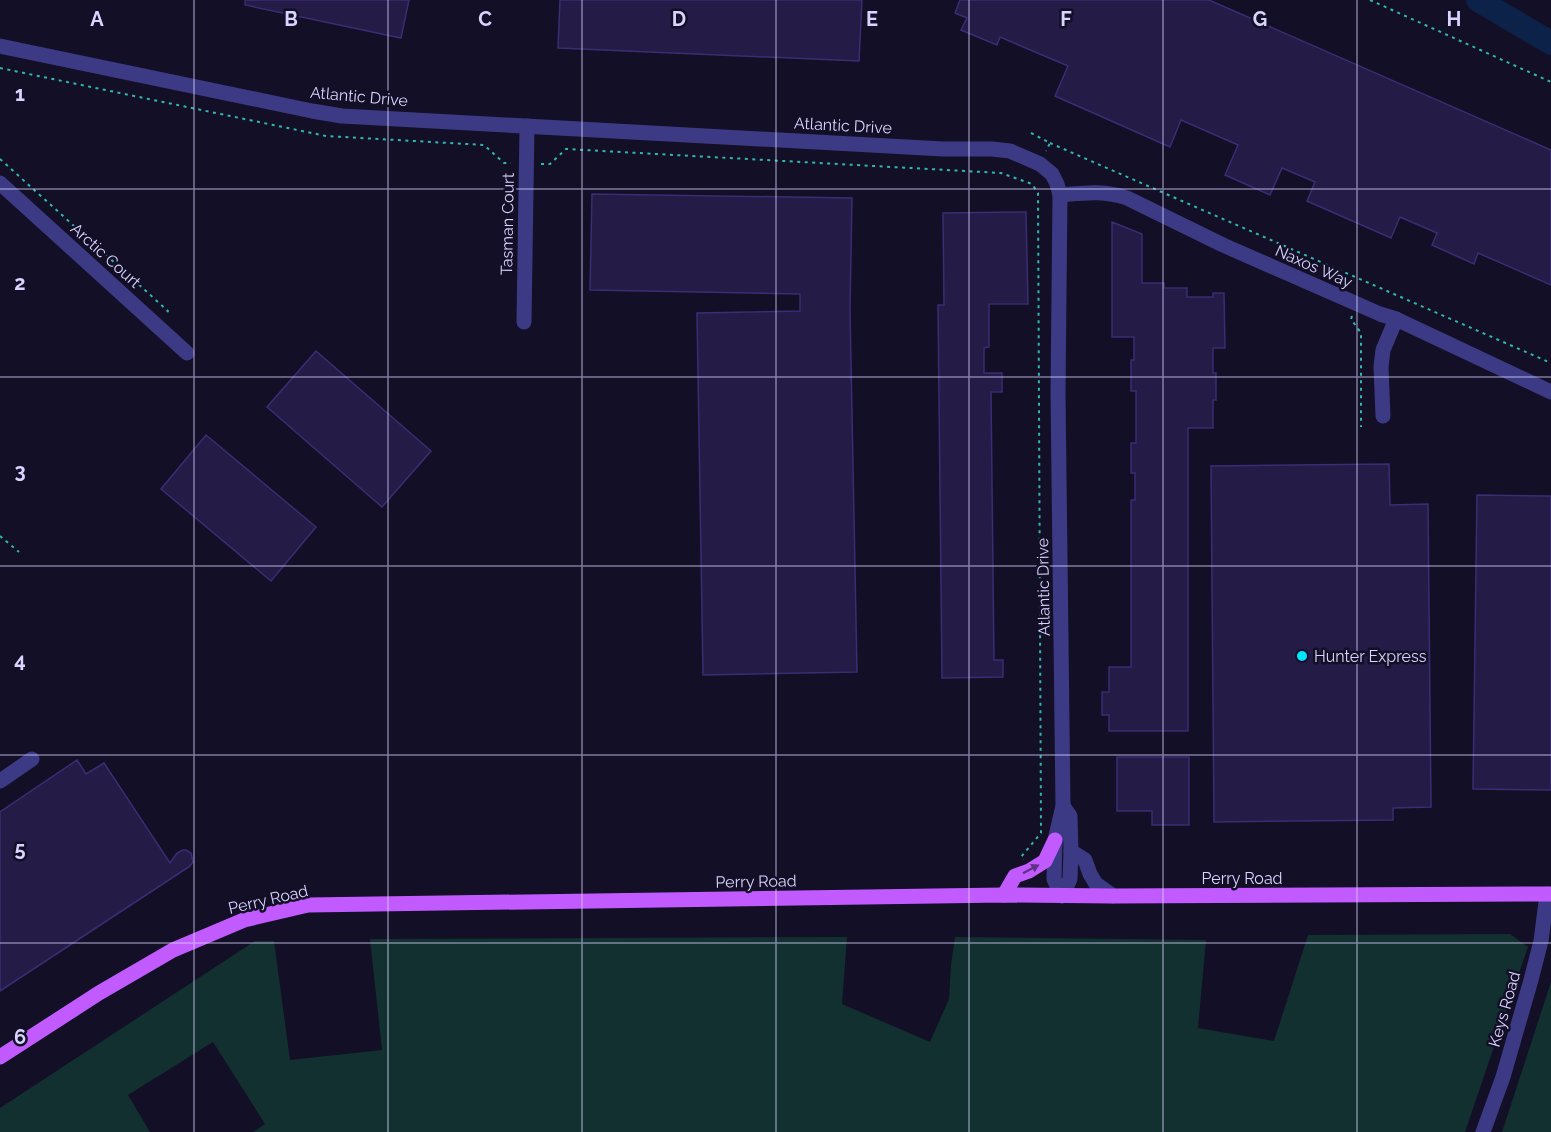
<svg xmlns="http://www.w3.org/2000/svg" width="1551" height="1132" viewBox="0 0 1551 1132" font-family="Raleway,sans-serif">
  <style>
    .green { fill: #12302f }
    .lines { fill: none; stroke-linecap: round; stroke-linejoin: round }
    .river { stroke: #0c2248; stroke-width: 24 }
    .building { fill: #241b47; stroke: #3b2d73; stroke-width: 1.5 }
    .path { stroke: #2fb8b0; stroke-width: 2; stroke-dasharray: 3 4.5; stroke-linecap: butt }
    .minor { stroke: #3d3a85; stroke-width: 15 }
    .major { stroke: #c25bff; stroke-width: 15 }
    .oneway { fill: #623188 }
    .grid { fill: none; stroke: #d9d4ff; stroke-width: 1.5; stroke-opacity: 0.55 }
    .poi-dot { fill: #00e5ff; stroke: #130f26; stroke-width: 2 }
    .labels { text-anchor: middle; stroke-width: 5; stroke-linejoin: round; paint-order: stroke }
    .street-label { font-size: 16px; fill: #d9d4ff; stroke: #130f26 }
    .poi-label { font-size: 16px; fill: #d9d4ff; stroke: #130f26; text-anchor: start }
    .grid-label { font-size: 20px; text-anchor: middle; font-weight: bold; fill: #d9d4ff; stroke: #130f26; stroke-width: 5; stroke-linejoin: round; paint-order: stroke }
  </style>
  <rect width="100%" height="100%" fill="#130f26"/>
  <!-- green -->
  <g class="green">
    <polygon points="1510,934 1528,947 1465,1132 253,1132 265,1124 213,1042 128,1095 150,1132 0,1132 0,1108 255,941 274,941 290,1060 382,1050 370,939 847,937 842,1004 930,1042 949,999 951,965 955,937 1206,940 1198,1028 1274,1041 1308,935"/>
    <polygon points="1551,982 1551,1132 1502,1132"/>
  </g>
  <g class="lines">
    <!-- river -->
    <polyline class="river" points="1478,0 1551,43"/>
  </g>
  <!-- building -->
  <g class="building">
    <polygon points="245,0 409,0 401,38 245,5"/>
    <polygon points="560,0 862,0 859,61 558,48"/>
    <polygon points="960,0 1209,0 1551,150 1551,285 1478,253 1474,264 1432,245 1437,233 1400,217 1391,238 1307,201 1315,182 1282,168 1270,195 1225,175 1238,145 1181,120 1170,147 1055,96 1068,66 1000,37 997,45 961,30 967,18 955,13"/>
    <polygon points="592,194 852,198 850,310 857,672 703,675 697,313 800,311 800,294 590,290"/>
    <polygon points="1026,212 1028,304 989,304 989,347 984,348 984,373 1002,373 1002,392 991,392 994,660 1003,660 1003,677 942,678 938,305 944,305 943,213"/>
    <polygon points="1112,222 1142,234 1142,283 1164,283 1164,288 1187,288 1187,297 1213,297 1213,293 1224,293 1225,348 1213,348 1213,373 1216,373 1216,400 1213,400 1213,428 1188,428 1188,731 1109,731 1109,715 1102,715 1102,692 1109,692 1109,667 1131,667 1131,500 1135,500 1135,473 1131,473 1131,443 1136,443 1136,391 1131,391 1131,360 1134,360 1134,337 1112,337"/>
    <polygon points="316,351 431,451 382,507 267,407"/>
    <polygon points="206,435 316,527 271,581 161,489"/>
    <polygon points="1389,464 1390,505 1428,504 1431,807 1393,808 1393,820 1214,822 1211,466"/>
    <polygon points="1477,495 1551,496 1551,790 1473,789"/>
    <polygon points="1117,757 1189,757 1189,825 1152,825 1152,811 1117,811"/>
    <polygon points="77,760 86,774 104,763 170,863 177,853 183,850 186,850 191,853 193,862 189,867 184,870 0,991 0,812"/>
  </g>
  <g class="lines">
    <!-- path -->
    <g class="path">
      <polyline points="1370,0 1551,82"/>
      <polyline points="0,68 326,136 484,145 504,163 511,163"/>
      <polyline points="1031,133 1050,143 1046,151"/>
      <polyline points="1050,143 1551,363"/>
      <polyline points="0,159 168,311 166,314"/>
      <polyline points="541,164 550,164 566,149 1001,173 1032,184 1038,193 1041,833 1021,857 1023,860"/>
      <polyline points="1352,316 1351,319 1361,333 1361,427"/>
      <polyline points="0,536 19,552"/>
    </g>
    <!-- minor -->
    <g class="minor">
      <polyline points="0,46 312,111 342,116 943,149 992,149 1010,151 1040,164 1052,174 1057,184 1060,195 1058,393 1063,806 1055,840 1054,879 1062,896"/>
      <polyline points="0,183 187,353"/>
      <path d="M1060 195C1084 193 1103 190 1127 198L1223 245 1380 314 1396 319 1551 392"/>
      <polyline points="524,322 527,126"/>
      <polyline points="1383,416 1381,367 1383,350 1396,319"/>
      <polyline points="0,781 32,759"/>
      <polyline points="1071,851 1085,860 1090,874 1096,884 1113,896"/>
      <polyline points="1062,896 1070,879 1071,851 1070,816 1063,806"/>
      <polyline points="1483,1132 1503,1077 1531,980 1541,941 1547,894"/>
    </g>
    <!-- major -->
    <g class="major">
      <polyline points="1004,895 1015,876 1029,871 1045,861 1055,840"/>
      <polyline points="0,1057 99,993 173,950 244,920 308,905 1004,895 1113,896 1551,894"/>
    </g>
  </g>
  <!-- one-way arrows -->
  <defs><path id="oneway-solid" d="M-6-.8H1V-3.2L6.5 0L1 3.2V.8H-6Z" transform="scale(1.5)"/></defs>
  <use class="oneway" href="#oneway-solid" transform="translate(1031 869) rotate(-28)"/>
  <!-- grid -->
  <path class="grid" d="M194 0V1132M388 0V1132M582 0V1132M776 0V1132M969 0V1132M1163 0V1132M1357 0V1132M0 189H1551M0 377H1551M0 566H1551M0 755H1551M0 943H1551"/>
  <!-- markers -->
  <circle class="poi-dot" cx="1302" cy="656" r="6"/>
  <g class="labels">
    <!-- street labels -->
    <g class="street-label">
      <text transform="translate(359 96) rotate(5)" y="6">Atlantic Drive</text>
      <text transform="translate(843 125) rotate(3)" y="6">Atlantic Drive</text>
      <text transform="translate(507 224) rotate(-89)" y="6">Tasman Court</text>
      <text transform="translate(106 255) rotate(42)" y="6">Arctic Court</text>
      <text transform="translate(1314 266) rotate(24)" y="6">Naxos Way</text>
      <text transform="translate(1043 587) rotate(-91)" y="6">Atlantic Drive</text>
      <text x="1242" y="884">Perry Road</text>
      <text transform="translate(756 881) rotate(-1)" y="6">Perry Road</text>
      <text transform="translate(268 899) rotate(-13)" y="6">Perry Road</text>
      <text transform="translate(1504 1009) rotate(-74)" y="6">Keys Road</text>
    </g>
    <!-- poi labels -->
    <g class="poi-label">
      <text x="1314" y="662">Hunter Express</text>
    </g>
  </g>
  <g class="grid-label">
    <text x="97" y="26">A</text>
    <text x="291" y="26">B</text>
    <text x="485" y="26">C</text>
    <text x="679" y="26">D</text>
    <text x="872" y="26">E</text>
    <text x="1066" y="26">F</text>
    <text x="1260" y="26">G</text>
    <text x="1454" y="26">H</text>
    <text x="20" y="101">1</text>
    <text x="20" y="290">2</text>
    <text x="20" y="478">3</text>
    <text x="20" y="667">4</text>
    <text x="20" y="856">5</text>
    <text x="20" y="1044">6</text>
  </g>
</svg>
